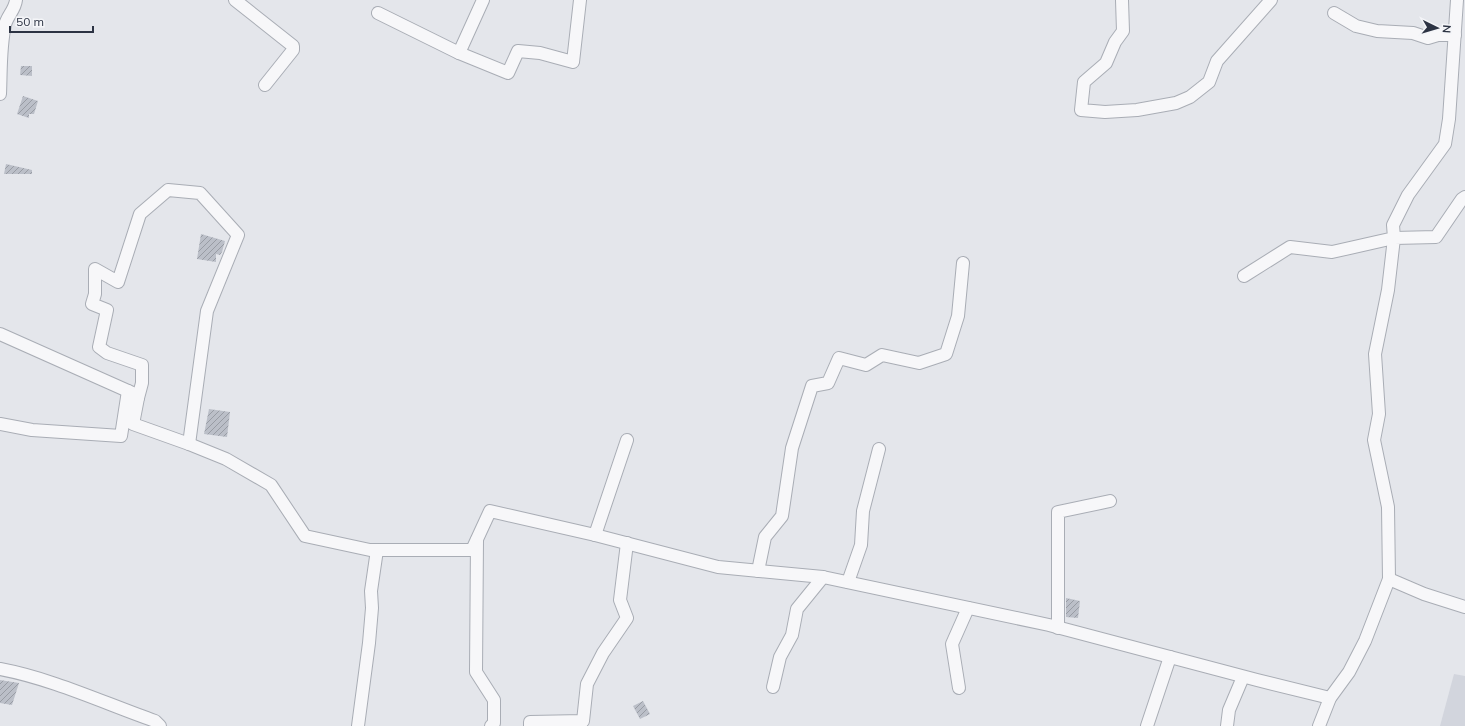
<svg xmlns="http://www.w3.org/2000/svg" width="1465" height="726" viewBox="0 0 1465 726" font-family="Mulish,sans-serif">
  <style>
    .built { fill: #d2d5dd }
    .building { fill: url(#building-hatch) }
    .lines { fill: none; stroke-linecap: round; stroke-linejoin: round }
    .street-casing { stroke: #a9adb5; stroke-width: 14 }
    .street { stroke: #f7f7f9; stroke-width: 12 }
  </style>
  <defs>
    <pattern id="building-hatch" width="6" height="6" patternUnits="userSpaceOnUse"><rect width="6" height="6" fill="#bbbfc8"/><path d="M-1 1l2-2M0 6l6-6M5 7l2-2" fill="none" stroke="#989ca4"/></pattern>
  </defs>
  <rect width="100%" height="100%" fill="#e4e6eb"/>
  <!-- built -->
  <polygon class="built" points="1454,674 1465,676 1465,726 1440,726"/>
  <!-- building -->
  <g class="building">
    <polygon points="21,66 32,66 32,76 20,75"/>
    <polygon points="23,96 38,101 34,114 29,114 29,118 17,114"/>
    <polygon points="6,164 32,170 32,174 4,174"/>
    <polygon points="201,234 225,241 222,252 220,255 216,254 216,262 197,259"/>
    <polygon points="209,409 230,412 227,437 204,434"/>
    <polygon points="1066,598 1080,601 1078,618 1066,617"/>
    <polygon points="0,680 19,683 12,705 0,703"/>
    <polygon points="643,701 650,714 640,719 633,706"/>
  </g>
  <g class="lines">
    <!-- street casing -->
    <g class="street-casing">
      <g id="street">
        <polyline points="235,0 293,46 293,50 265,85"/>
        <polyline points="1122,0 1123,31 1115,42 1106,63 1084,82 1081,110 1105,112 1137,110 1176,103 1190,97 1209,82 1217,61 1271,0"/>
        <polyline points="378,13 459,53 483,0"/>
        <polyline points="1334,13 1356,26 1377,31 1413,33 1428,38 1438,35 1455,35"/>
        <polyline points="459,53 508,73 518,51 540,53 573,62 580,0"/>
        <path d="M0 94C1 72 0 47 5 25 7 16 15 10 16 0"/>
        <polyline points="1244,276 1290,247 1332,252 1394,238 1393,225 1408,195 1445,144 1449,119 1457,0"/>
        <polyline points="0,334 137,395 138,398 133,424 189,444 226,459 271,485 305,536 370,550 472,550 490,511 595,535 718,567 823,577 1049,625 1257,680 1330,698"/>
        <polyline points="138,398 142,383 142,365 107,353 99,347 107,310 92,304 95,294 95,269 118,282 140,214 168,190 200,193 238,235 207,311 189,444"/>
        <polyline points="0,424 32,430 121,436 128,391"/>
        <polyline points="595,535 627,440"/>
        <polyline points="477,540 476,672 494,700 494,723 491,726"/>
        <polyline points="758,571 765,537 782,516 792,448 812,386 828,383 839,358 866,365 882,355 919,363 946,354 958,316 963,263"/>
        <polyline points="1389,579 1388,507 1374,440 1379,414 1375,354 1388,290 1394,238 1436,237 1462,199 1465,197"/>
        <polyline points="848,582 861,545 863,511 879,449"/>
        <polyline points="1058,628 1058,512 1110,501"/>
        <path d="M0 669C53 679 104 703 155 721L160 726"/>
        <polyline points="773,687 780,657 792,635 797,609 823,577"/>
        <polyline points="959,688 952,644 968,608"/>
        <polyline points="358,726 369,643 372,608 371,591 377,550"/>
        <polyline points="530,726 530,722 583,721 587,684 603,653 627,618 620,600 627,543"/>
        <polyline points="1147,726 1170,657"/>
        <polyline points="1227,726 1229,710 1243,677"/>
        <polyline points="1319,726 1330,698 1349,672 1365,641 1389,579 1424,594 1465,607"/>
      </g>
    </g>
    <!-- street -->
    <use href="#street" class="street"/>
  </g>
  <!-- north arrow -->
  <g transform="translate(1437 28) rotate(95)" stroke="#f4f5f8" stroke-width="3" paint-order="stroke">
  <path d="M0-3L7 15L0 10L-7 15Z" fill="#2c3343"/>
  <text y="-6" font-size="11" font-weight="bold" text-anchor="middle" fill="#2c3343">N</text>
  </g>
  <!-- scale -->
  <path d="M10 26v6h83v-6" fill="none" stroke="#2c3343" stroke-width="2"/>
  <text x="16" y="26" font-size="12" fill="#2c3343" stroke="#f4f5f8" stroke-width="3" paint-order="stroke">50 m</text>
</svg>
